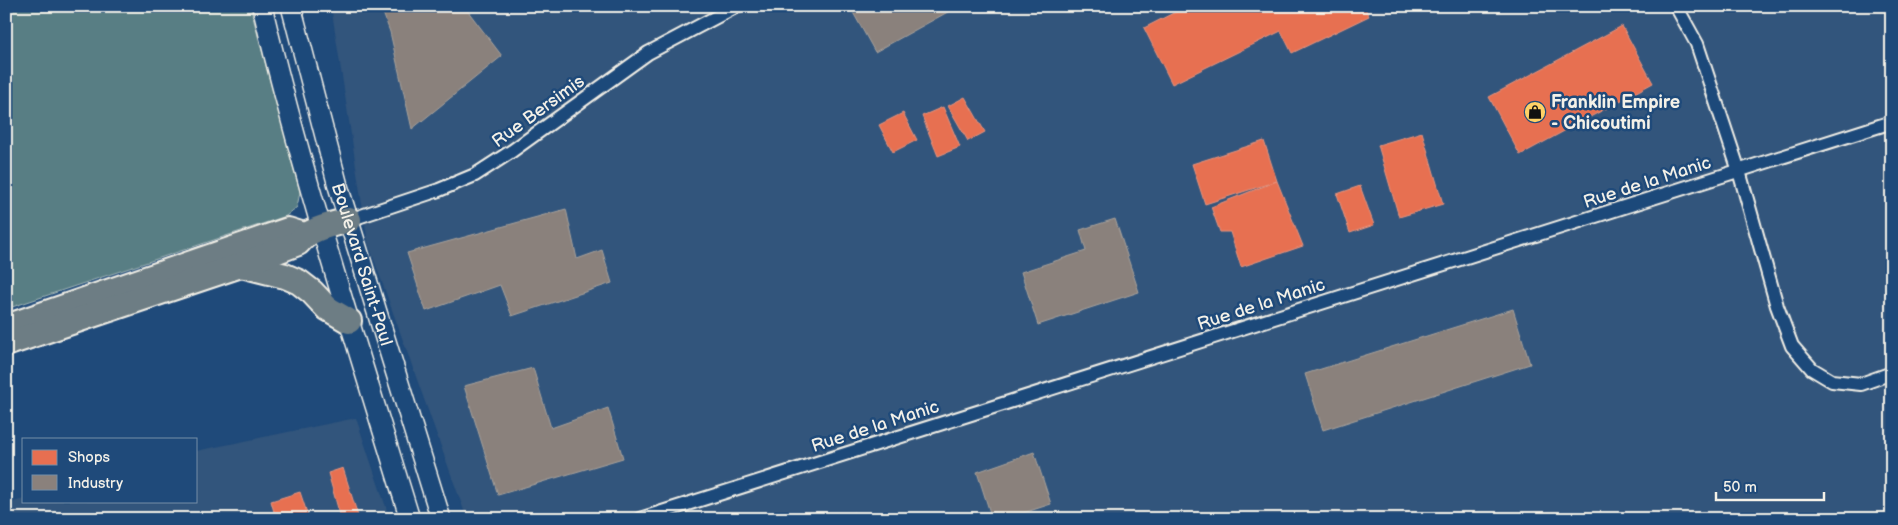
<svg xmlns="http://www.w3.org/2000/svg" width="1898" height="525" viewBox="0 0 1898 525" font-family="'Balsamiq Sans',sans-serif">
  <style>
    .built { fill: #31547b }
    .green { fill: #597e84; stroke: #a6b8b6 }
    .shops { fill: #e76f51; stroke: #eb967e }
    .industry { fill: #8a817c; stroke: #aaa39c }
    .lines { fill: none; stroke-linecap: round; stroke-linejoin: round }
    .minor-casing { stroke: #f4f1e8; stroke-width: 16 }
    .secondary-casing { stroke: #f4f1e8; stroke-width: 22 }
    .motorway-casing { stroke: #f4f1e8; stroke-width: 28 }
    .minor { stroke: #1f4a7a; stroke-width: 12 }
    .secondary { stroke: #1f4a7a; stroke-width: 19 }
    .motorway { stroke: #6d7d84; stroke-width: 24 }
    .labels { text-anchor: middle; stroke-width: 5; stroke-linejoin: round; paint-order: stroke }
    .poi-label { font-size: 18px; font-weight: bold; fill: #f4f1e8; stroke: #1f4a7a; text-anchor: start }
    .street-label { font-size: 18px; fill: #f4f1e8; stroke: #1f4a7a }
  </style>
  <rect width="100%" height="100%" fill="#1f4a7a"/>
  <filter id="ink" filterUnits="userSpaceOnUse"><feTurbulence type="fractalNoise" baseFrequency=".02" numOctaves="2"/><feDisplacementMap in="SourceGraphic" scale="10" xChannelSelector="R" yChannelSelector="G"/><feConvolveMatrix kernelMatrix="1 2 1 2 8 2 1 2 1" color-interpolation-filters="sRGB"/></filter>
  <g filter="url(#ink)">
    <!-- built -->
    <g class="built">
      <polygon points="331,6 1892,6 1892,519 467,519 368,243"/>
      <polygon points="356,418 390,519 6,519 6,504 24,499 24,501 196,501 196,451"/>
    </g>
    <!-- green -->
    <polygon class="green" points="6,6 250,6 300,192 297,207 286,216 6,309"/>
    <!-- shops -->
    <g class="shops">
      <polygon points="1187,6 1364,6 1369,16 1292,53 1281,31 1172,84 1144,28"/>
      <polygon points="1622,26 1653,83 1520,155 1489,97"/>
      <polygon points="965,97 985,132 968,141 948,106"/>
      <polygon points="943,107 960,147 938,156 922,116"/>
      <polygon points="903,113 917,140 893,152 879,125"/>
      <polygon points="1422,132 1443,204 1399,217 1378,145"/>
      <polygon points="1264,141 1277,181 1205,204 1192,164"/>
      <polygon points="1277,181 1303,246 1241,267 1230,232 1220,232 1211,207"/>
      <polygon points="1360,186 1374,225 1350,233 1337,194"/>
      <polygon points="343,468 358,516 359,519 341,519 328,473"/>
      <polygon points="300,492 309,519 276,519 271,501"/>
    </g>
    <!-- industry -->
    <g class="industry">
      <polygon points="387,6 464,6 502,56 412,129 390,32 382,10"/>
      <polygon points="852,6 954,6 955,8 875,52 850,7"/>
      <polygon points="566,209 577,259 602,250 612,283 512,316 500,285 426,311 407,253"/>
      <polygon points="1115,219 1139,292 1038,325 1021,272 1086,251 1080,230"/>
      <polygon points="1513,309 1530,364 1323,430 1305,374"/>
      <polygon points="533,368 551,428 608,408 623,458 498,495 464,386"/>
      <polygon points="1034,452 1051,504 1005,519 992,519 977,472"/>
      <polygon points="854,512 857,519 834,519"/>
    </g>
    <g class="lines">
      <!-- minor casing -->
      <g class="minor-casing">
        <g id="minor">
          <polyline points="1676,6 1697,44 1739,171 1777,306 1792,346 1812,369 1832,381 1861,384 1892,373"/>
          <polyline points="349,220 439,190 475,175 512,151 648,53 737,6"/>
          <polyline points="640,519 1892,122"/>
        </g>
      </g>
      <!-- secondary casing -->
      <g class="secondary-casing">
        <g id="secondary">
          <path d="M262 6C303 179 358 349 410 519"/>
          <path id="s1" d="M291 6 338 186 441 519"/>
        </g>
      </g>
      <!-- motorway casing -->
      <g class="motorway-casing">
        <g id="motorway">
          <polyline points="241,265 285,276 299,282 312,292 327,308 349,321"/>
          <polyline points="6,327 288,230 304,235"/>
          <path d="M6 344 241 265 298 243C310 228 331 225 349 220"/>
        </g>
      </g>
      <!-- minor -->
      <use href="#minor" class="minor"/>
      <!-- secondary -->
      <use href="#secondary" class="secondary"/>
      <!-- motorway -->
      <use href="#motorway" class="motorway"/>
    </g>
  </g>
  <!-- icons -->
  <defs>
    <g id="shop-disc" transform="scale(1.125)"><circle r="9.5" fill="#ffd166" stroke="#1f4a7a"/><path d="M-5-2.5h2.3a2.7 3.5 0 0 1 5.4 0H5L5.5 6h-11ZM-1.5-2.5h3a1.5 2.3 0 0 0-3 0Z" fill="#111"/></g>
  </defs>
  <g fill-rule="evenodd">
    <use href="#shop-disc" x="1535" y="112"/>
  </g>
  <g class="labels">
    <!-- poi labels -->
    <g class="poi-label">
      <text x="1551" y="108">Franklin Empire<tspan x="1551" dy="21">- Chicoutimi</tspan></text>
    </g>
    <!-- street labels -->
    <g class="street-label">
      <text transform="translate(538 111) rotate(-36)" y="6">Rue Bersimis</text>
      <text transform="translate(1647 182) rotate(-18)" y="6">Rue de la Manic</text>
      <text dy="6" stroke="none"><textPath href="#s1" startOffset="268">Boulevard Saint-Paul</textPath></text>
      <text transform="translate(1261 304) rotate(-18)" y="6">Rue de la Manic</text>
      <text transform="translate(875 426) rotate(-18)" y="6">Rue de la Manic</text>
    </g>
  </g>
  <!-- margin -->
  <rect width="1898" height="525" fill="none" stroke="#1f4a7a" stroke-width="25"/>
  <rect x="12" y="12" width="1873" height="500" fill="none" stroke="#f4f1e8" stroke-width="2" filter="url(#ink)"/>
  <!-- legend -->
  <rect x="22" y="438" width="175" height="65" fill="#1f4a7a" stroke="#748da6"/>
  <rect x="32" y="450" width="25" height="15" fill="#e76f51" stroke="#748da6"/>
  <text x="68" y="462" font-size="15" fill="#f4f1e8">Shops</text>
  <rect x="32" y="475" width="25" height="15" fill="#8a817c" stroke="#748da6"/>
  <text x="68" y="488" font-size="15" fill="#f4f1e8">Industry</text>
  <!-- scale -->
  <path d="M1716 492v8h108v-8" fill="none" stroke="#f4f1e8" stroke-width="2.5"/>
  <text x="1723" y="492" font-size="15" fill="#f4f1e8" stroke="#1f4a7a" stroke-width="4" paint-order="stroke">50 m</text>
</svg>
